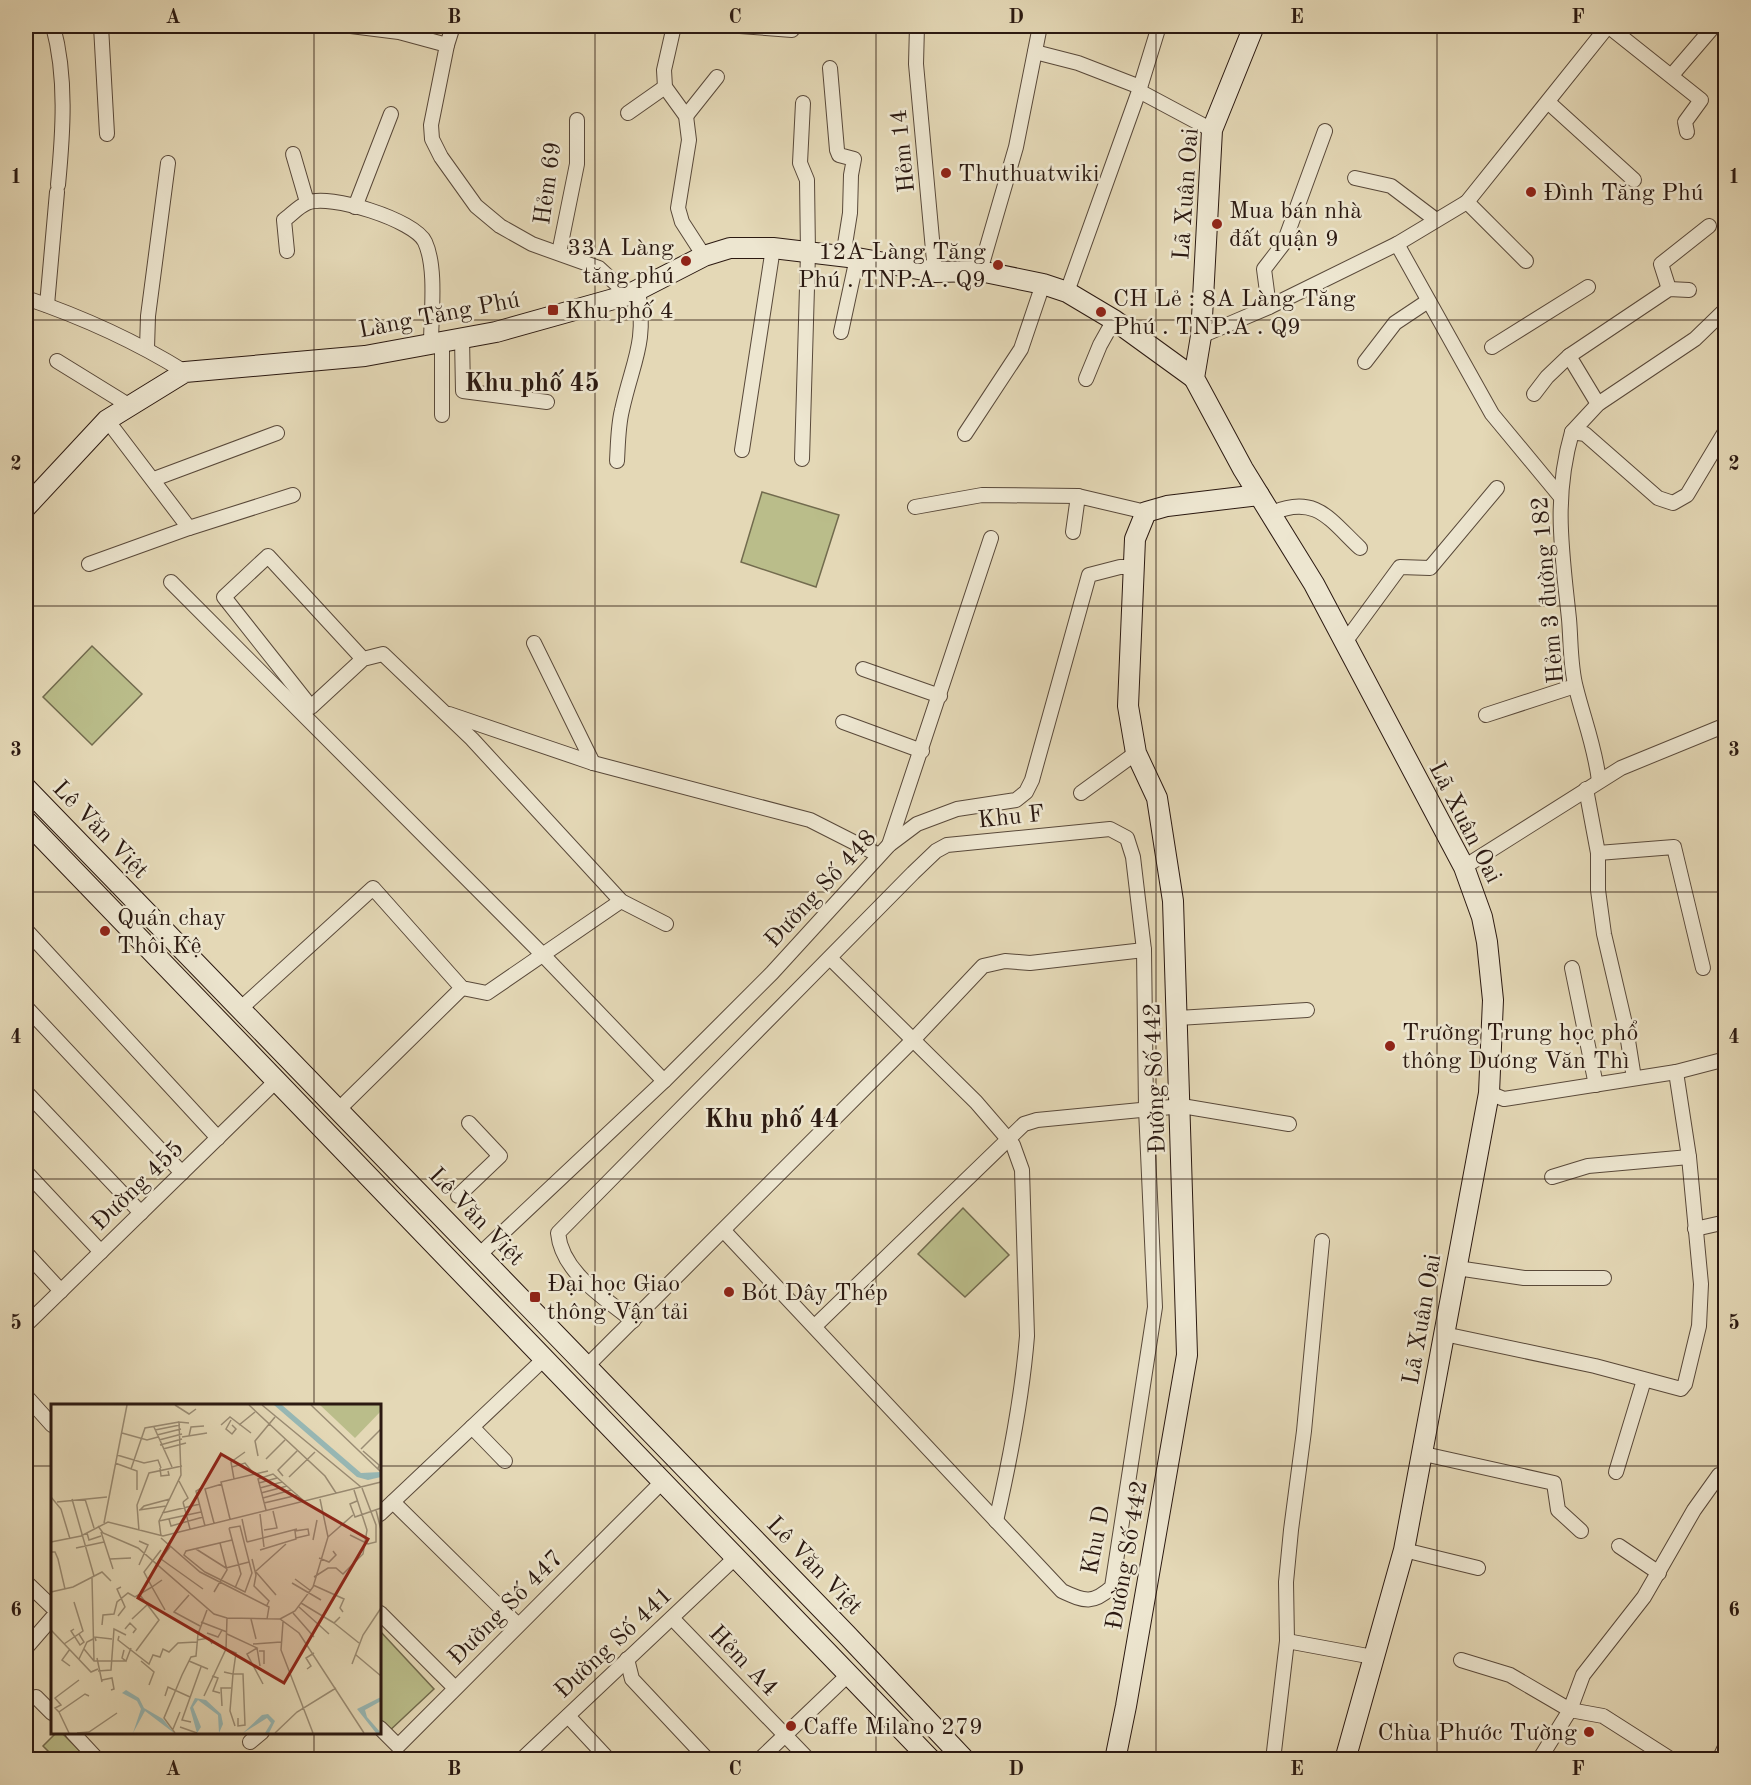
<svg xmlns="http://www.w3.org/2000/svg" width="1751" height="1785" viewBox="0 0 1751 1785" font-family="'Old Standard TT',serif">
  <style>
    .garden { fill: #babd8a; stroke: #726b4e; stroke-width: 1.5 }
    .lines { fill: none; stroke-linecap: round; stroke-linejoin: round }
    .street-casing { stroke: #59493a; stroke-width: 16 }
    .secondary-casing { stroke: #2b1911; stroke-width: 22 }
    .street { stroke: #ede6d0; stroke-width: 14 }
    .secondary { stroke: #ede6d0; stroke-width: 20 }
    .grid { fill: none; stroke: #2b1911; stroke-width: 1.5; stroke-opacity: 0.55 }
    .poi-dot { fill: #8f2418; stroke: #ede6d0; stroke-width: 2 }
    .labels { text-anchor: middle; stroke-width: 5; stroke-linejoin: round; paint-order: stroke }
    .street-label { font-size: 24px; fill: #2b1911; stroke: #ede6d0 }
    .poi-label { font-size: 24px; fill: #2b1911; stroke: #ede6d0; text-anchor: start }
    .neighbourhood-label { font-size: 26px; font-weight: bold; fill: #2b1911; stroke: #ede6d0 }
    .inset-road { fill: none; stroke: #9a8c74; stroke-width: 1.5 }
    .view { fill: #8f2418; fill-opacity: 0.15; stroke: #8f2418; stroke-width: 3 }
    .inset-edge { fill: none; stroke: #2b1911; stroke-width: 3 }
    .neatline { fill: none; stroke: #2b1911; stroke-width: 2 }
    .grid-label { font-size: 20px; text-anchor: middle; font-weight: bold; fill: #2b1911 }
  </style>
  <rect width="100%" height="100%" fill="#e4d8b6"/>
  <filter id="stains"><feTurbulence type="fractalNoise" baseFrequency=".00333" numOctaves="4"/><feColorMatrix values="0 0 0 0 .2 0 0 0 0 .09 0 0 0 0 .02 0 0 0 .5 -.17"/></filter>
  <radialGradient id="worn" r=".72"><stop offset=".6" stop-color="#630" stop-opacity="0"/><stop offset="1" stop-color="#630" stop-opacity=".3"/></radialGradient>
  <!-- garden -->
  <g class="garden">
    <polygon points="762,492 839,515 816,587 741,562"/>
    <polygon points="92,646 142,694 92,745 43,697"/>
    <polygon points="963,1208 1009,1255 965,1297 918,1254"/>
    <polygon points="380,1631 434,1689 386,1734 380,1727"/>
    <polygon points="56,1733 62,1733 88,1759 56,1759 43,1746"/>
  </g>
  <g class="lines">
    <!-- street casing -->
    <g class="street-casing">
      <g id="street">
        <path d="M53 26C67 77 63 133 58 185"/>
        <polyline points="101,26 107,134"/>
        <polyline points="351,26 399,32 447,45 431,125 432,139 441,157 476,206 500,226 532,244 599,268 628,295"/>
        <polyline points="674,26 664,70 665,87 686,116 689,140 678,208 682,222 704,256"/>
        <polyline points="740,26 792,30"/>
        <polyline points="917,26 916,64 935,272"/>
        <polyline points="1608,26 1701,100 1685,122 1687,132"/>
        <polyline points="447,45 453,26"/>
        <polyline points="1035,52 1078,63 1140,87"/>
        <polyline points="830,68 837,150 839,155 854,159 851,175 850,213 843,257"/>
        <polyline points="1672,75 1714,26"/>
        <polyline points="1139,91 1212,130"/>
        <polyline points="1548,102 1634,180"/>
        <polyline points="628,113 665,87"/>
        <polyline points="686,116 717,77"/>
        <polyline points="293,154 307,202"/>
        <polyline points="1355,178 1391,186 1436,220"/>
        <polyline points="1467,202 1526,261"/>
        <polyline points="355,207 391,114"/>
        <polyline points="1397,244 1492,414 1560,496"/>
        <path d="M287 251 284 220C291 215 299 206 307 203 329 193 415 220 425 242 437 268 431 315 431 344"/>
        <polyline points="559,253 577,164 577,120"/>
        <polyline points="980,271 1016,147 1040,26"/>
        <polyline points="1669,289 1661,264 1709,226"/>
        <polyline points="1067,292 1139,91 1159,26"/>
        <path d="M26 298C82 317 135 341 185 372"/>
        <polyline points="47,305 57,192"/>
        <polyline points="1269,307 1264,269 1284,243 1325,131"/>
        <polyline points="841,332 857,258"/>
        <polyline points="1201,336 1269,307 1397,244 1467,202 1608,26"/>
        <polyline points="462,338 463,391 547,402"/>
        <polyline points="442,342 442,415"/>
        <polyline points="1492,347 1588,287"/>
        <polyline points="147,348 148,316 168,163"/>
        <polyline points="57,361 130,406"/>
        <polyline points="1365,362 1395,323 1428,301"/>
        <polyline points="1086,379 1100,345 1114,320"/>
        <polyline points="1534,394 1547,377 1569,356"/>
        <polyline points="1598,404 1569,356 1669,289 1689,290"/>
        <polyline points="107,420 189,528"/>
        <polyline points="1572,432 1598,404 1695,339 1726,309"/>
        <polyline points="965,434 1021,349 1043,284"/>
        <polyline points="742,450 773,248"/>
        <polyline points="802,459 808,253 807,180 800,163 803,103"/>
        <path d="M617 461C618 444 618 426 622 410 633 360 647 344 638 290"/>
        <polyline points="154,479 277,433"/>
        <polyline points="915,507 982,495 1078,496"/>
        <path d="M1272 513C1316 494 1330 520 1360 548"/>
        <polyline points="1073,532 1078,496 1146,512"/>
        <polyline points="89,564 189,528 293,495"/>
        <polyline points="171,582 544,956 664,1081"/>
        <polyline points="1345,642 1400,567 1430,568 1497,488"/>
        <polyline points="534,643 593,763"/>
        <polyline points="363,659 268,556 224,597 311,707 363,659 383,654 472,739 621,901 666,924"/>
        <polyline points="863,669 940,696"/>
        <polyline points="449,714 593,763 810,820 879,855"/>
        <polyline points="1486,715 1575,686"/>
        <polyline points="843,722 922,751"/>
        <path d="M1599 781C1595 747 1584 720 1576 688 1570 666 1571 641 1569 619 1562 552 1553 498 1572 432L1585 434 1658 498 1673 503 1687 495 1726 430"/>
        <polyline points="1586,789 1598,853 1598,890 1604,934 1626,1028 1634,1078"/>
        <polyline points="1081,793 1136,753"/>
        <polyline points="889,845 991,538"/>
        <polyline points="1598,853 1674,847 1703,968"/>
        <polyline points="1464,867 1621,768 1726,725"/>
        <polyline points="26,930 218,1138"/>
        <path d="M830 958 976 1102 1013 1145 1022 1170 1027 1336C1022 1399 1010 1460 996 1521"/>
        <polyline points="1572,968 1596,1085"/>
        <polyline points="26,1007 182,1173"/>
        <polyline points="240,1009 373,888 462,988 487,993 621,901"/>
        <polyline points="1178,1018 1307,1010"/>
        <polyline points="26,1092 141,1213"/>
        <polyline points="1489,1093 1504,1099 1676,1072 1726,1059"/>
        <polyline points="338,1110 462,988"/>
        <polyline points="26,1172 101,1252"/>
        <polyline points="1552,1177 1588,1166 1689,1157"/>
        <polyline points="458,1196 500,1156 469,1123"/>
        <polyline points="1695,1229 1726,1222"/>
        <polyline points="26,1253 61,1291"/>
        <polyline points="479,1255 664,1081 772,973 889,845 917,824 957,809 1016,800 1026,792 1032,780 1089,575 1120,567 1134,567"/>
        <polyline points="1457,1268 1524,1278 1604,1278"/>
        <polyline points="26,1319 29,1322 276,1081"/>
        <path d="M633 1321C604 1297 562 1273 558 1233L913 873 936 851 947 845 1110 829 1127 838 1133 857 1144 950 1146 1109 1155 1307 1112 1587C1093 1604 1085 1602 1062 1591L724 1231"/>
        <polyline points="815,1326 1024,1124 1037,1120 1182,1106 1289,1124"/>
        <polyline points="1444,1334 1595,1366 1681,1389 1685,1384 1699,1326 1701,1284 1689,1157 1676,1072"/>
        <polyline points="587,1366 914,1039 983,966 1005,961 1030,963 1144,950"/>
        <polyline points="26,1396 52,1425"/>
        <polyline points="472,1427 505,1461"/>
        <polyline points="1424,1454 1554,1483 1558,1510 1581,1531"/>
        <polyline points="1616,1472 1644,1380"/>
        <polyline points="393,1502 518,1625"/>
        <polyline points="380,1514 544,1359"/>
        <polyline points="1619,1546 1659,1573"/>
        <polyline points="1404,1550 1478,1568"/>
        <polyline points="26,1582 52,1607"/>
        <polyline points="380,1613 455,1688"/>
        <polyline points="672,1618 809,1760"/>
        <polyline points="1287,1641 1373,1657"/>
        <polyline points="26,1648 52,1618"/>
        <polyline points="627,1659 632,1679 708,1760"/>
        <polyline points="1461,1660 1510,1675 1570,1710 1583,1675 1644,1597 1694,1510 1719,1475"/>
        <polyline points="36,1697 52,1713"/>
        <polyline points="568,1716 609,1760"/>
        <polyline points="380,1728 398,1746 663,1481"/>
        <polyline points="72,1732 98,1760"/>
        <polyline points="250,1742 262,1732"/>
        <polyline points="521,1760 736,1557"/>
        <polyline points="759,1760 849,1674"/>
        <polyline points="1273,1760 1287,1641 1286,1582 1291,1530 1304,1431 1322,1241"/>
        <polyline points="1539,1760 1570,1710 1603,1716 1672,1760"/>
        <polyline points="1719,1760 1726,1745"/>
      </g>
    </g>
    <!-- secondary casing -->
    <g class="secondary-casing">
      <g id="secondary">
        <polyline points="1254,26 1212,130 1201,336 1194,378 1243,469 1314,584 1464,867 1482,917 1487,942 1493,1000 1489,1093 1404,1550 1345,1760"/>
        <polyline points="26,507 107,420 185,372 365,356 496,332 628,295 704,256 730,248 773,248 857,258 935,272 980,271 1043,284 1067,292 1114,320 1194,378"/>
        <polyline points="26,788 846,1634 965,1760"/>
        <polyline points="26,821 931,1760"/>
        <polyline points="1115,1760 1126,1706 1187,1355 1173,901 1157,798 1136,753 1128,706 1135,539 1146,512 1167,506 1259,495"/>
      </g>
    </g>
    <!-- street -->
    <use href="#street" class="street"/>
    <!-- secondary -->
    <use href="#secondary" class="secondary"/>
  </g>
  <!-- grid -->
  <path class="grid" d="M314 26V1406M595 26V1760M876 26V1760M1156 26V1760M1437 26V1760M26 320H1726M26 606H1726M26 892H1726M26 1179H1726M26 1466H52M380 1466H1726M314 1732V1760"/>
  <!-- markers -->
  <g class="poi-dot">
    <circle cx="946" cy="173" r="6"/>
    <circle cx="1531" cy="192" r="6"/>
    <circle cx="1217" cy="224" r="6"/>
    <circle cx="686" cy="261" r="6"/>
    <circle cx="998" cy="265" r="6"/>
    <rect x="547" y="304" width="12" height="12" rx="3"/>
    <circle cx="1101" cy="312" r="6"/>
    <circle cx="105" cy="931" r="6"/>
    <circle cx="1390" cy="1046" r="6"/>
    <circle cx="729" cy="1292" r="6"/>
    <rect x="529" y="1291" width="12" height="12" rx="3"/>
    <circle cx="791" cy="1726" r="6"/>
    <circle cx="1589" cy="1732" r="6"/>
  </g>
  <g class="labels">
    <!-- street labels -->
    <g class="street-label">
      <text transform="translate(902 151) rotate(-96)" y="8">Hẻm 14</text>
      <text transform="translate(547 183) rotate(-82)" y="8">Hẻm 69</text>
      <text transform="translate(1185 194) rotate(-86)" y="8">Lã Xuân Oai</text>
      <text transform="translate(439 314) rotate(-11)" y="8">Làng Tăng Phú</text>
      <text transform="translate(1547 590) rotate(-95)" y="8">Hẻm 3 đường 182</text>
      <text transform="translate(1011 816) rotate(-6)" y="8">Khu F</text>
      <text transform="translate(1466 822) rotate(63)" y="8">Lã Xuân Oai</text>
      <text transform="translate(101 829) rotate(46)" y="8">Lê Văn Việt</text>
      <text transform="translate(820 888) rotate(-47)" y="8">Đường Số 448</text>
      <text transform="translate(1154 1078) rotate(-92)" y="8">Đường Số 442</text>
      <text transform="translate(137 1185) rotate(-44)" y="8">Đường 455</text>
      <text transform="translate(477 1216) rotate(46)" y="8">Lê Văn Việt</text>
      <text transform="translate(1421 1319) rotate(-80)" y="8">Lã Xuân Oai</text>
      <text transform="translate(1095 1540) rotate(-79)" y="8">Khu D</text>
      <text transform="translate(1126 1555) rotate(-80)" y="8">Đường Số 442</text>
      <text transform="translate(815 1565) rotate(46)" y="8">Lê Văn Việt</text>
      <text transform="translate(505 1607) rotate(-45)" y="8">Đường Số 447</text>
      <text transform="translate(613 1642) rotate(-43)" y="8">Đường Số 441</text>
      <text transform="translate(744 1660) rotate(46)" y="8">Hẻm A4</text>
    </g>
    <!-- poi labels -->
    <g class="poi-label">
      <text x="958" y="181">Thuthuatwiki</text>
      <text x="1543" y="200">Đình Tăng Phú</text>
      <text x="1229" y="218">Mua bán nhà<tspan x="1229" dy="28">đất quận 9</tspan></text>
      <text x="674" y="255" text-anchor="end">33A Làng<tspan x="674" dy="28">tăng phú</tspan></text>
      <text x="986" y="259" text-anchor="end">12A Làng Tăng<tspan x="986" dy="28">Phú . TNP.A . Q9</tspan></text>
      <text x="1113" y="306">CH Lẻ : 8A Làng Tăng<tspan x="1113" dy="28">Phú . TNP.A . Q9</tspan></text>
      <text x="565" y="318">Khu phố 4</text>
      <text x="117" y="925">Quán chay<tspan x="117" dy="28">Thôi Kệ</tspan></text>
      <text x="1402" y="1040">Trường Trung học phổ<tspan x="1402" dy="28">thông Dương Văn Thì</tspan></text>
      <text x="547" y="1291">Đại học Giao<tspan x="547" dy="28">thông Vận tải</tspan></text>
      <text x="741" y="1300">Bót Dây Thép</text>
      <text x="803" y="1734">Caffe Milano 279</text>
      <text x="1577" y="1740" text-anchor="end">Chùa Phước Tường</text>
    </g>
    <!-- neighbourhood labels -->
    <g class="neighbourhood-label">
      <text x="532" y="391">Khu phố 45</text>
      <text x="772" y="1127">Khu phố 44</text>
    </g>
  </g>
  <!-- overview -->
  <g transform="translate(51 1404)">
    <rect width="330" height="330" fill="#e4d8b6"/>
    <path d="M269 1H330V7L304 34Z" fill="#babd8a"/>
    <path d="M223 1H231L310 69 330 68V73L317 76 306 73ZM75 286 88 294 93 304 112 315 123 329 94 307 82 329 90 305 86 297 71 289ZM330 293V297L314 306 316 313 330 329H325L306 305ZM144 294 155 296 170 310 172 320 168 329 167 311 147 296 142 303 150 323 146 329 139 304ZM217 310 224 317 218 329H214L220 319 216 314 192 329 211 311Z" fill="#97b8b5"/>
    <path class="inset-road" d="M124 1 138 10 145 5M198 1 274 72 285 89M211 1 310 83M260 1 330 68M180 16 175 25 181 30 185 25 181 21M170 21 179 13 200 29M188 21 204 8M103 23 121 63M104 26 129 21M71 29 96 36 107 33M106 31 130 25M138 32 140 23 153 22M131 33 156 29M108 36 131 30M109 41 131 35M112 45 135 39M310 45 330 25M312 47 328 61 327 65M66 51 93 59 107 56 110 64M207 52 204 37 224 13M215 55 234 36M64 59 86 67V86M181 63 194 59 203 70M109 64 110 72 118 71 117 67M80 65 94 24 128 18M232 72 227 66 246 47M238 73 264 48M183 75 180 58 194 48M128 77 137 94 132 98M208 79 226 74M152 83 145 87 154 122M209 84 231 78M210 89 236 82M0 93 10 105 19 135M212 94 240 86M21 95 43 172M34 95 43 124M306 97 299 100 304 113 330 104M6 98 56 93M132 98 139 125M213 99 247 91M88 106 115 102M89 106 93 102 119 95M215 106 207 75 222 70 253 97M325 106 330 126M111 109 149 100M209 110 213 143M118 115 120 122 152 113M179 115 170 78 217 67M191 115 196 138M108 117 150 108M53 119 76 1M163 119 154 85 171 80M47 122 52 129 87 144 163 210 176 214 229 215 248 229 313 329M178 124 189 122 201 169 194 188 154 168 133 151 135 147 181 136M178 124 190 170 184 184M213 126 226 124 222 107M88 127 86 101 98 69 131 62M50 128 62 165M36 129 38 136 50 132M299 131 317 140 325 138V121L311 84M110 132 108 117 130 71 128 18 138 19M277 133 302 111M110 134 149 168 218 203 216 215M262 136 266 116M0 138 30 132 57 118 112 132 330 78M196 138 246 125M25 144 53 138M145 145 175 164M209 146 245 135 244 127 257 125 258 131 245 134M0 148H4L7 155 14 185M268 154 278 158 285 151 282 147M59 155 80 154M110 155 152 185M201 155 205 171 203 182 218 197 216 201M106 160 119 143M88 161 97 141 88 137M175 164 198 158M205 167 235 140M205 168 225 191M263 173 277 164H285L292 170 312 150 316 126 303 86M41 174 43 257M244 175 260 187M111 176 101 183 114 206M241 179 270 196M262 181 293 195 289 204 292 208M0 188 22 183 51 168 60 177M163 188 176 166 169 139M138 191 123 208 149 222M250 199 283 219 289 213M248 203 278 230M242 209 263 233M67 212 74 203 66 185 70 183M81 215 96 201M200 215 205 235M229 215 244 207 262 183 277 133 269 95M150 218 176 228M232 218 230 246 262 329M283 219 308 239M51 221 52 211 63 210 66 198 77 189 84 193 101 183 93 168 110 146M23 225 20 227 29 241 33 238 28 230M74 225 79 219 85 225 82 229M0 226 40 268 47 265M156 229 167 233 171 226M176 230 206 244 196 250 212 280M68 232 67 236 98 260 102 251 109 253 112 245 118 248 127 239 146 238M146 236 158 234 161 240M45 237 44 233 61 235M13 240 32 227 23 198M202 240 230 238M206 244 209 262M33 245 43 257H75M175 245 185 249 182 270H192L194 321 187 322V314M73 246 71 254 75 257 80 244M85 247 108 216 89 191M208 247H213V260M305 251 330 272M46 254 51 278M28 255 36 238 42 235M90 257 103 268 98 281M138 257 157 265M301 260 312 231 330 204M19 262 11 256 19 245M256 265 260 262 255 254 263 249M47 267 60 266 63 225 75 231M173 268 182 270 179 307 184 322M161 272 167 274 162 287 169 289M51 276 61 274 63 285 60 286M114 292 117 283 139 293M153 292 175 245 176 214M171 302 170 284H180M8 308 4 304 10 301 4 294 28 276M140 318 131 316 150 263M129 323 146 329M122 325 129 308M18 329 8 308 34 290 38 292M26 329 38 328 66 309M124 329 113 314 131 271 140 253 145 252 147 230 156 206M224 329 246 308 285 284"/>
    <path class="view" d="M170 50 317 135 233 279 87 194Z"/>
    <rect width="330" height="330" class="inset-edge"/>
  </g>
  <!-- margin -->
  <rect width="1751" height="1785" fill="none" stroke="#e4d8b6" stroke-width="66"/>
  <rect x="33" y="33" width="1685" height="1719" class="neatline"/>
  <g class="grid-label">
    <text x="173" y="23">A</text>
    <text x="454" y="23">B</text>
    <text x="735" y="23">C</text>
    <text x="1016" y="23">D</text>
    <text x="1297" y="23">E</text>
    <text x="1578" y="23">F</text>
    <text x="16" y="183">1</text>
    <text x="1734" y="183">1</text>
    <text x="16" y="470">2</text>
    <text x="1734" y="470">2</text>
    <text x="16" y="756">3</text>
    <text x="1734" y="756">3</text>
    <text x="16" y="1043">4</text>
    <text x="1734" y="1043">4</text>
    <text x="16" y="1329">5</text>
    <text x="1734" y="1329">5</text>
    <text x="16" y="1616">6</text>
    <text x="1734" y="1616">6</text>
    <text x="173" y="1775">A</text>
    <text x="454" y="1775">B</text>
    <text x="735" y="1775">C</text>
    <text x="1016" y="1775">D</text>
    <text x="1297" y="1775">E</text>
    <text x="1578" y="1775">F</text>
  </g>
  <rect width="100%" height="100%" filter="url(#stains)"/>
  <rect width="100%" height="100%" fill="url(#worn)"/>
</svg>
